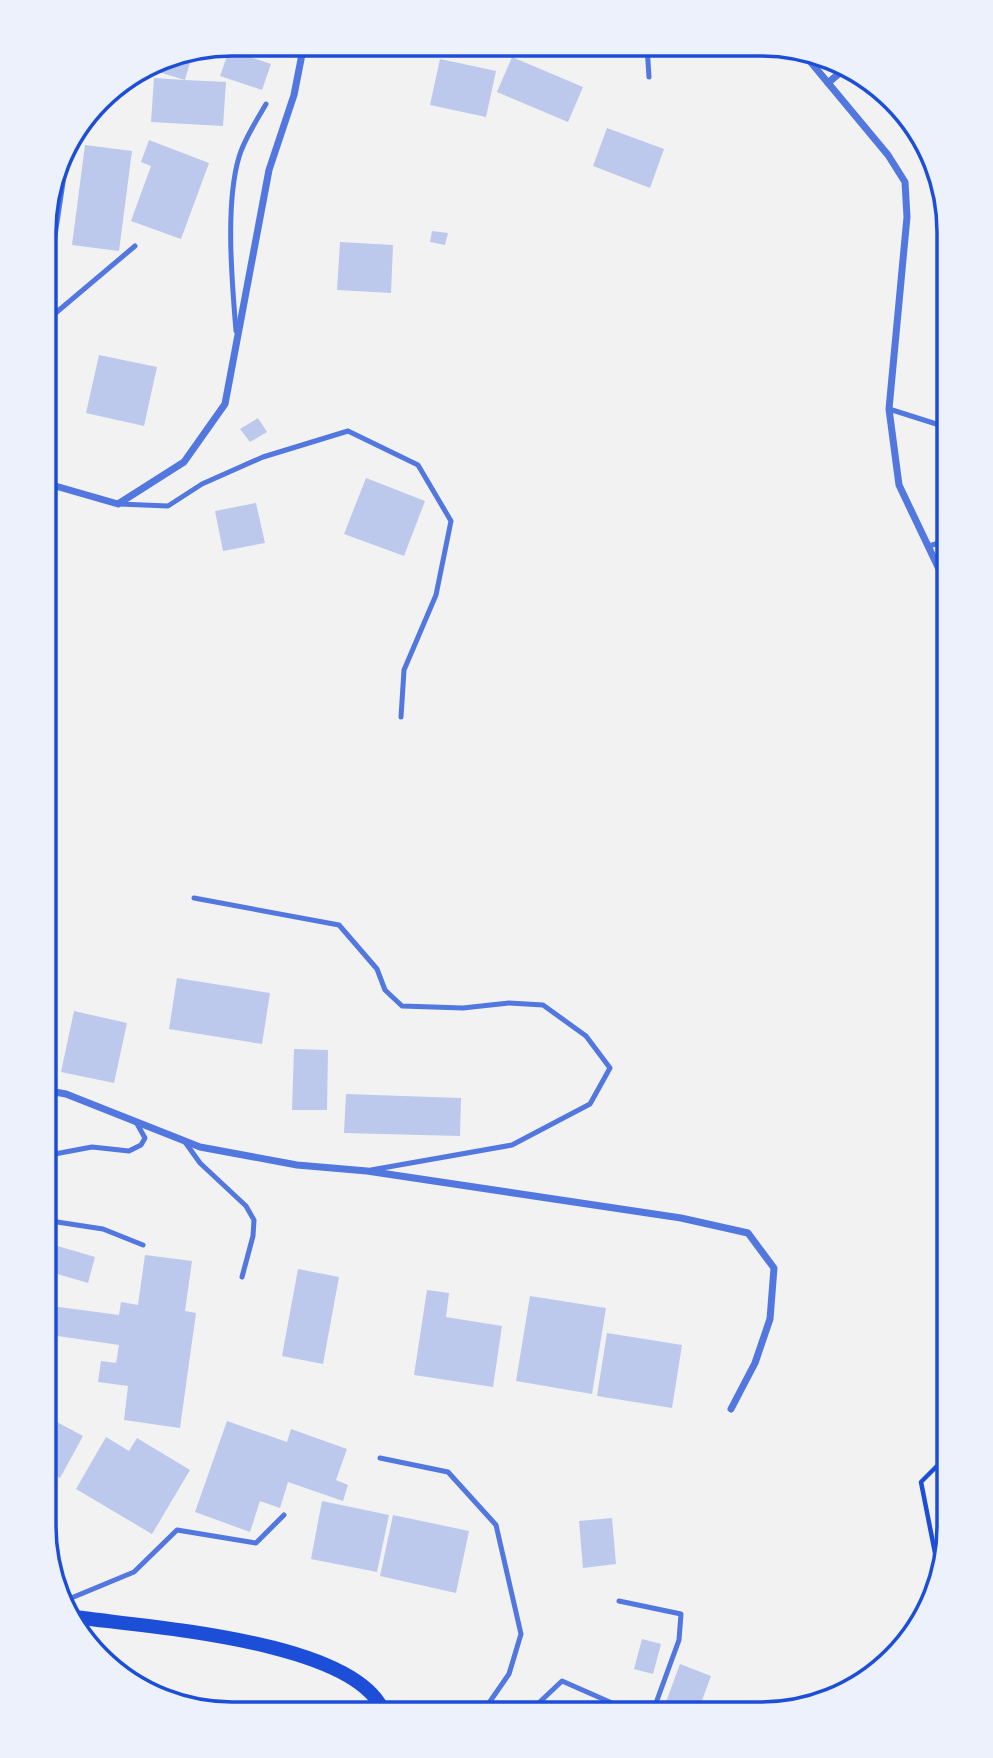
<svg xmlns="http://www.w3.org/2000/svg" width="993" height="1758" viewBox="0 0 993 1758" font-family="Quicksand,sans-serif">
  <style>
    .building { fill: #bdc9ec }
    .lines { fill: none; stroke-linecap: round; stroke-linejoin: round }
    .path { stroke: #1d4ed8; stroke-width: 4.5 }
    .service { stroke: #5277de; stroke-width: 5 }
    .minor { stroke: #5277de; stroke-width: 7 }
    .secondary { stroke: #1d4ed8; stroke-width: 14 }
    .rim { fill: none; stroke: #1d4ed8; stroke-width: 3.5 }
  </style>
  <rect width="100%" height="100%" fill="#f2f2f2"/>
  <!-- building -->
  <g class="building">
    <polygon points="229,50 271,64 262,90 220,76"/>
    <polygon points="193,52 185,80 226,82 223,126 151,122 154,78 185,80 145,68 160,58"/>
    <polygon points="512,57 583,87 568,122 497,92"/>
    <polygon points="440,59 496,71 486,117 430,105"/>
    <polygon points="607,128 664,149 650,188 593,166"/>
    <polygon points="149,140 209,163 181,239 131,221 151,166 141,162"/>
    <polygon points="85,145 132,151 119,251 72,245"/>
    <polygon points="59,164 60,164 45,246 45,208"/>
    <polygon points="432,231 448,233 445,245 430,242"/>
    <polygon points="340,242 393,245 391,293 337,290"/>
    <polygon points="99,355 157,367 144,426 86,413"/>
    <polygon points="258,418 267,432 250,442 240,429"/>
    <polygon points="366,478 425,501 404,556 344,534"/>
    <polygon points="256,503 265,543 223,551 215,511"/>
    <polygon points="177,978 270,993 262,1044 169,1029"/>
    <polygon points="74,1011 127,1023 114,1083 61,1072"/>
    <polygon points="294,1049 328,1050 327,1110 292,1110"/>
    <polygon points="346,1094 461,1098 460,1136 344,1133"/>
    <polygon points="44,1242 95,1257 88,1283 44,1270"/>
    <polygon points="145,1255 192,1261 185,1311 196,1313 180,1428 124,1420 128,1386 98,1382 101,1361 116,1363 119,1345 44,1334 44,1305 119,1315 121,1302 138,1305"/>
    <polygon points="298,1269 339,1277 323,1364 282,1356"/>
    <polygon points="427,1290 449,1293 446,1317 502,1326 493,1387 414,1375"/>
    <polygon points="530,1296 606,1308 592,1394 516,1381"/>
    <polygon points="607,1333 682,1345 672,1408 597,1396"/>
    <polygon points="44,1415 83,1436 60,1478 44,1470"/>
    <polygon points="227,1421 287,1442 291,1429 347,1449 336,1480 348,1485 343,1501 288,1482 280,1508 260,1501 250,1532 195,1512"/>
    <polygon points="106,1437 129,1451 137,1438 190,1470 152,1534 76,1489"/>
    <polygon points="322,1501 389,1515 377,1572 311,1559"/>
    <polygon points="393,1515 469,1531 456,1593 380,1576"/>
    <polygon points="612,1518 616,1564 583,1568 579,1521"/>
    <polygon points="642,1639 661,1644 653,1674 634,1669"/>
    <polygon points="680,1664 711,1676 697,1714 666,1702"/>
  </g>
  <g class="lines">
    <!-- path -->
    <polyline class="path" points="938,1568 921,1482 949,1454"/>
    <!-- service -->
    <g class="service">
      <polyline points="404,45 428,53 473,46 498,54"/>
      <polyline points="647,46 649,77"/>
      <polyline points="45,322 135,246"/>
      <path d="M236 331C232 282 225 204 239 157 244 139 257 120 266 104"/>
      <polyline points="889,409 949,428"/>
      <polyline points="941,425 949,396"/>
      <polyline points="119,504 168,506 202,484 263,457 348,431 418,465 451,521 436,595 404,670 401,717"/>
      <polyline points="929,546 949,540"/>
      <polyline points="194,898 339,925 377,969 385,990 402,1006 463,1008 509,1003 543,1005 586,1036 610,1068 590,1104 512,1145 371,1170"/>
      <polyline points="185,1142 200,1163 246,1206 254,1220 253,1236 242,1277"/>
      <polyline points="44,1156 92,1147 129,1151 141,1145 145,1138 136,1122"/>
      <polyline points="44,1220 103,1229 143,1245"/>
      <polyline points="380,1458 448,1472 496,1525 521,1634 509,1674 482,1713"/>
      <polyline points="64,1601 134,1572 177,1530 256,1543 284,1515"/>
      <polyline points="619,1601 681,1614 679,1640 656,1703 640,1714"/>
      <polyline points="527,1714 562,1681 637,1714"/>
    </g>
    <!-- minor -->
    <g class="minor">
      <polyline points="799,48 888,155 905,182 907,217 889,409 899,485 949,590"/>
      <polyline points="828,83 843,70"/>
      <polyline points="45,295 68,143"/>
      <polyline points="45,483 118,504 184,462 225,404 269,170 294,95 304,44"/>
      <polyline points="44,1090 66,1094 200,1147 297,1165 367,1171 681,1218 748,1233 774,1268 770,1319 755,1363 731,1409"/>
    </g>
    <!-- secondary -->
    <path class="secondary" d="M75 1617C145 1627 357 1640 384 1713"/>
  </g>
  <!-- crop -->
  <path d="M0 0H993V1758H0ZM232 56H761A176 176 0 0 1 937 232V1526A176 176 0 0 1 761 1702H232A176 176 0 0 1 56 1526V232A176 176 0 0 1 232 56Z" fill="#edf1fc" fill-rule="evenodd"/>
  <path class="rim" d="M232 56H761A176 176 0 0 1 937 232V1526A176 176 0 0 1 761 1702H232A176 176 0 0 1 56 1526V232A176 176 0 0 1 232 56Z"/>
</svg>
